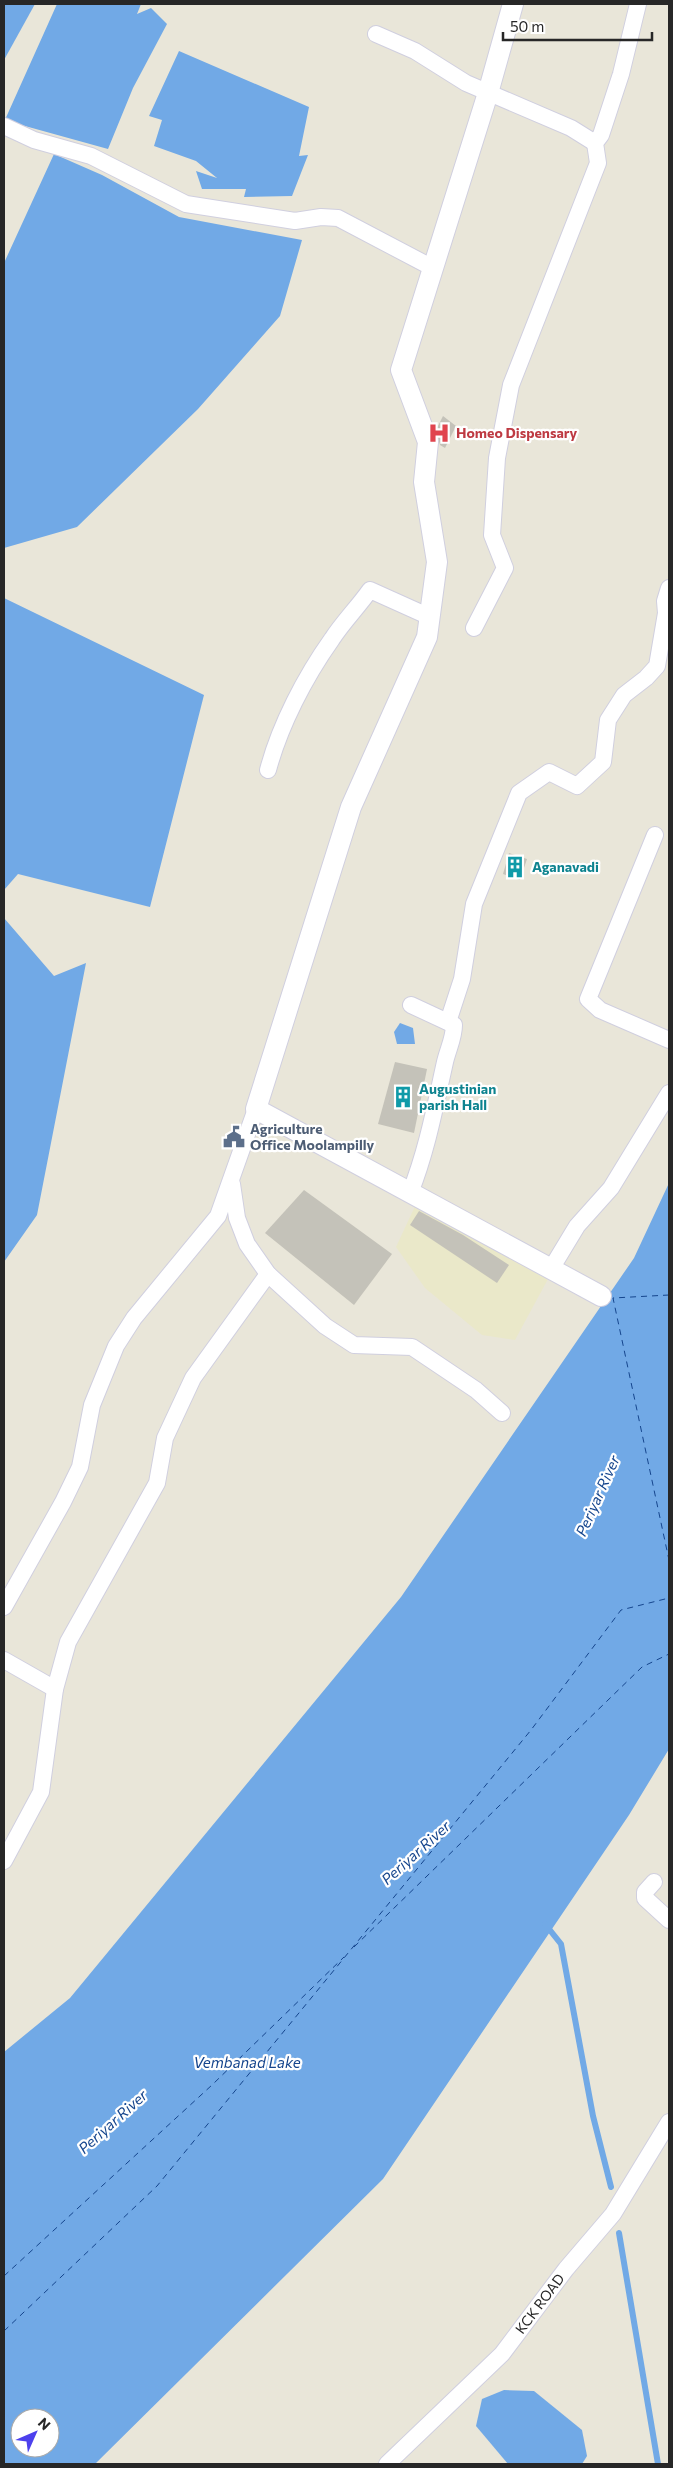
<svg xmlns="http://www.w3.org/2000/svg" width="673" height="2468" viewBox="0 0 673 2468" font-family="Commissioner,sans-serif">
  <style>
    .education { fill: #eae8c9 }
    .water { fill: #71a9e6; fill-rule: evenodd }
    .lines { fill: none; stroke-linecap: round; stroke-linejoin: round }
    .stream { stroke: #71a9e6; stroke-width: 6 }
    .ferry { stroke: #15458d; stroke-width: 1; stroke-dasharray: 6 5; stroke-linecap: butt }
    .building { fill: #c4c2b9 }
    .minor-casing { stroke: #d0cfdf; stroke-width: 18 }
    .tertiary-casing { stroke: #d0cfdf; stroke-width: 22 }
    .minor { stroke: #fff; stroke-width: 16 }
    .tertiary { stroke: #fff; stroke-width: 20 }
    .labels { text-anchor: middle; stroke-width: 4.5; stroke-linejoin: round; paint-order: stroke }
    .health-label { font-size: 14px; font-weight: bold; fill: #be3a42; stroke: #fff; text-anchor: start }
    .culture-label { font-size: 14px; font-weight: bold; fill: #0d838f; stroke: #fff; text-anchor: start }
    .service-label { font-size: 14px; font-weight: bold; fill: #4e5e75; stroke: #fff; text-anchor: start }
    .street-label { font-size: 14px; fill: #272727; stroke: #fff }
    .water-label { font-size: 15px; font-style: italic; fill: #15458d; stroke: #fff }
  </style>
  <rect width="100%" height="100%" fill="#e9e6d9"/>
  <!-- education -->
  <polygon class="education" points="417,1202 548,1279 515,1340 482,1335 425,1288 396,1247"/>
  <!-- water -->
  <g class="water">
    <polygon points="4,4 35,4 4,60"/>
    <polygon points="57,4 141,4 137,14 151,8 167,24 133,88 108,149 25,126 4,122"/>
    <polygon points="179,51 309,107 299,156 308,155 292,196 244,197 246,189 202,189 196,171 217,178 196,161 154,146 162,120 149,116"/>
    <polygon points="54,154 102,175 179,217 302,240 280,316 198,409 77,527 4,548 4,263"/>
    <polygon points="4,598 204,695 150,907 18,874 4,890"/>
    <polygon points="4,918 54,976 86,963 37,1215 4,1262"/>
    <polygon points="400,1023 413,1028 415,1044 397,1044 394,1032"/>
    <path d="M669 1183V1749L629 1815 383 2179 95 2464H4V2052L70 1998 401 1597 634 1258ZM20 2418H50V2448H20Z"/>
    <polygon points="504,2390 534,2391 582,2430 587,2456 582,2464 508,2464 476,2426 482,2399"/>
  </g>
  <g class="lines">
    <!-- stream -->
    <g class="stream">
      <polyline points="545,1924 561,1944 593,2116 611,2187"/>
      <polyline points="619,2233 658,2464"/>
    </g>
    <!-- ferry -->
    <g class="ferry">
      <polyline points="669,1295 613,1298 669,1560"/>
      <polyline points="354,1947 642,1667 669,1654"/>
      <polyline points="4,2276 212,2085 344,1957"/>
      <polyline points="4,2331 157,2186 531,1730 621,1610 669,1598"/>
    </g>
  </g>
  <!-- building -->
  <g class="building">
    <polygon points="443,416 456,426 445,448 440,445 436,430"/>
    <polygon points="509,853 527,859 520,880 503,874"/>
    <polygon points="395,1062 427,1069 414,1133 378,1124"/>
    <polygon points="304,1190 392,1254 354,1305 265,1233"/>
    <polygon points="419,1211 463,1235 509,1265 497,1283 410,1225"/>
  </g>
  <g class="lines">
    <!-- minor casing -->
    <g class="minor-casing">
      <g id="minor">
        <polyline points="376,34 415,51 466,83 571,128 595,143"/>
        <polyline points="4,126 34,140 91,156 186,204 295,221 321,217 338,218 433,268"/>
        <polyline points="474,628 505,568 492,535 497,458 511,385 598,163 595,143 601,135 621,74 638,4"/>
        <path d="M268 770C280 725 305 677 332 639 343 622 358 607 370 590L430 617"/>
        <polyline points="655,835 588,999 600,1010 669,1040"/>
        <polyline points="448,1022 462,979 474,904 519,793 549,772 577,786 603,762 608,720 624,695 646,678 657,666 666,613 665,601 669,588"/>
        <polyline points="232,1184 237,1218 247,1244 268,1274 325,1326 354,1345 412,1347 476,1390 502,1413"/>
        <path d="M410 1193C427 1150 435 1107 445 1062 448 1049 454 1038 454 1025L411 1005"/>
        <polyline points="551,1269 577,1226 611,1188 669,1093"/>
        <polyline points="4,1607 63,1502 80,1467 92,1405 116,1346 134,1318 218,1216 256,1109"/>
        <polyline points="4,1660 55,1689"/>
        <polyline points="4,1861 41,1792 55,1689 68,1642 157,1483 165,1438 193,1378 268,1274"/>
        <polyline points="654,1882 645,1892 645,1898 669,1920"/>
        <path id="s1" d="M387 2464 502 2354 566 2269 613 2214 669 2122"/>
      </g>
    </g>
    <!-- tertiary casing -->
    <g class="tertiary-casing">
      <polyline id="tertiary" points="513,4 488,93 401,370 428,442 424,482 437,562 427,637 351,807 256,1109 601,1296"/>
    </g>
    <!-- minor -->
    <use href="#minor" class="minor"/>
    <!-- tertiary -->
    <use href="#tertiary" class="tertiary"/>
  </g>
  <!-- icons -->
  <defs>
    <g id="hospital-bare" transform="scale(1.725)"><path d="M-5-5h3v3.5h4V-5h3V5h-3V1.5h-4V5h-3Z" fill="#e0444e" stroke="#fff" stroke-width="2.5" paint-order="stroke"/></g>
    <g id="building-bare" transform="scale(1.725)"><path d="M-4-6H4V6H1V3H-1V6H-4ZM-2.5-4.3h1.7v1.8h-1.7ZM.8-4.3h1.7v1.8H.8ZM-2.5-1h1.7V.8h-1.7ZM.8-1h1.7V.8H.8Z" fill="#0f9aa8" stroke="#fff" stroke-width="2.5" paint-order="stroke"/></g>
    <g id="civic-bare" transform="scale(1.725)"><path d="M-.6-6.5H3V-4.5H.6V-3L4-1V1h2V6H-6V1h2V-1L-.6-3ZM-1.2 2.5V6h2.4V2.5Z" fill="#5c6f8a" stroke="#fff" stroke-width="2.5" paint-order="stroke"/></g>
  </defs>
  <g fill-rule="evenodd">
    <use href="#hospital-bare" x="439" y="433"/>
    <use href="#building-bare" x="515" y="867"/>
    <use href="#building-bare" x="403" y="1097"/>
    <use href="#civic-bare" x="234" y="1137"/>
  </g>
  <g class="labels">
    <!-- health labels -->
    <g class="health-label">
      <text x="456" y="438">Homeo Dispensary</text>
    </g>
    <!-- culture labels -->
    <g class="culture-label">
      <text x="532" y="872">Aganavadi</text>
      <text x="419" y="1094">Augustinian<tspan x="419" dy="16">parish Hall</tspan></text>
    </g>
    <!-- service labels -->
    <g class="service-label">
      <text x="250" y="1134">Agriculture<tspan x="250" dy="16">Office Moolampilly</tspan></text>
    </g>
    <!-- street labels -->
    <g class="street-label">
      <text dy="5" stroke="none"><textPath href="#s1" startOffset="222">KCK ROAD</textPath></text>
    </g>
    <!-- water labels -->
    <g class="water-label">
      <text transform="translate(598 1496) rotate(-66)" y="5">Periyar River</text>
      <text transform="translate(416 1853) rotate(-42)" y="5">Periyar River</text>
      <text x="247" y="2068">Vembanad Lake</text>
      <text transform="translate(113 2122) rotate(-42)" y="5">Periyar River</text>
    </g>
  </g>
  <!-- border -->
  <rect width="673" height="2468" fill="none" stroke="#272727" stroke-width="10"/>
  <!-- north arrow -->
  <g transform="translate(35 2433) rotate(45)"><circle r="24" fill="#ffffff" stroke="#a9a9a9"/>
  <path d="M0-4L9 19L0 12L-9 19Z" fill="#4d41ed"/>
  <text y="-8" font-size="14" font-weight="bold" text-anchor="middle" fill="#272727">N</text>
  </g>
  <!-- scale -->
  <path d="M503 32v8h149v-8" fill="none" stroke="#272727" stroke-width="2.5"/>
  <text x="510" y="32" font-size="15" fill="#272727" stroke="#ffffff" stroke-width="4" paint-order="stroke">50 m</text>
</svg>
